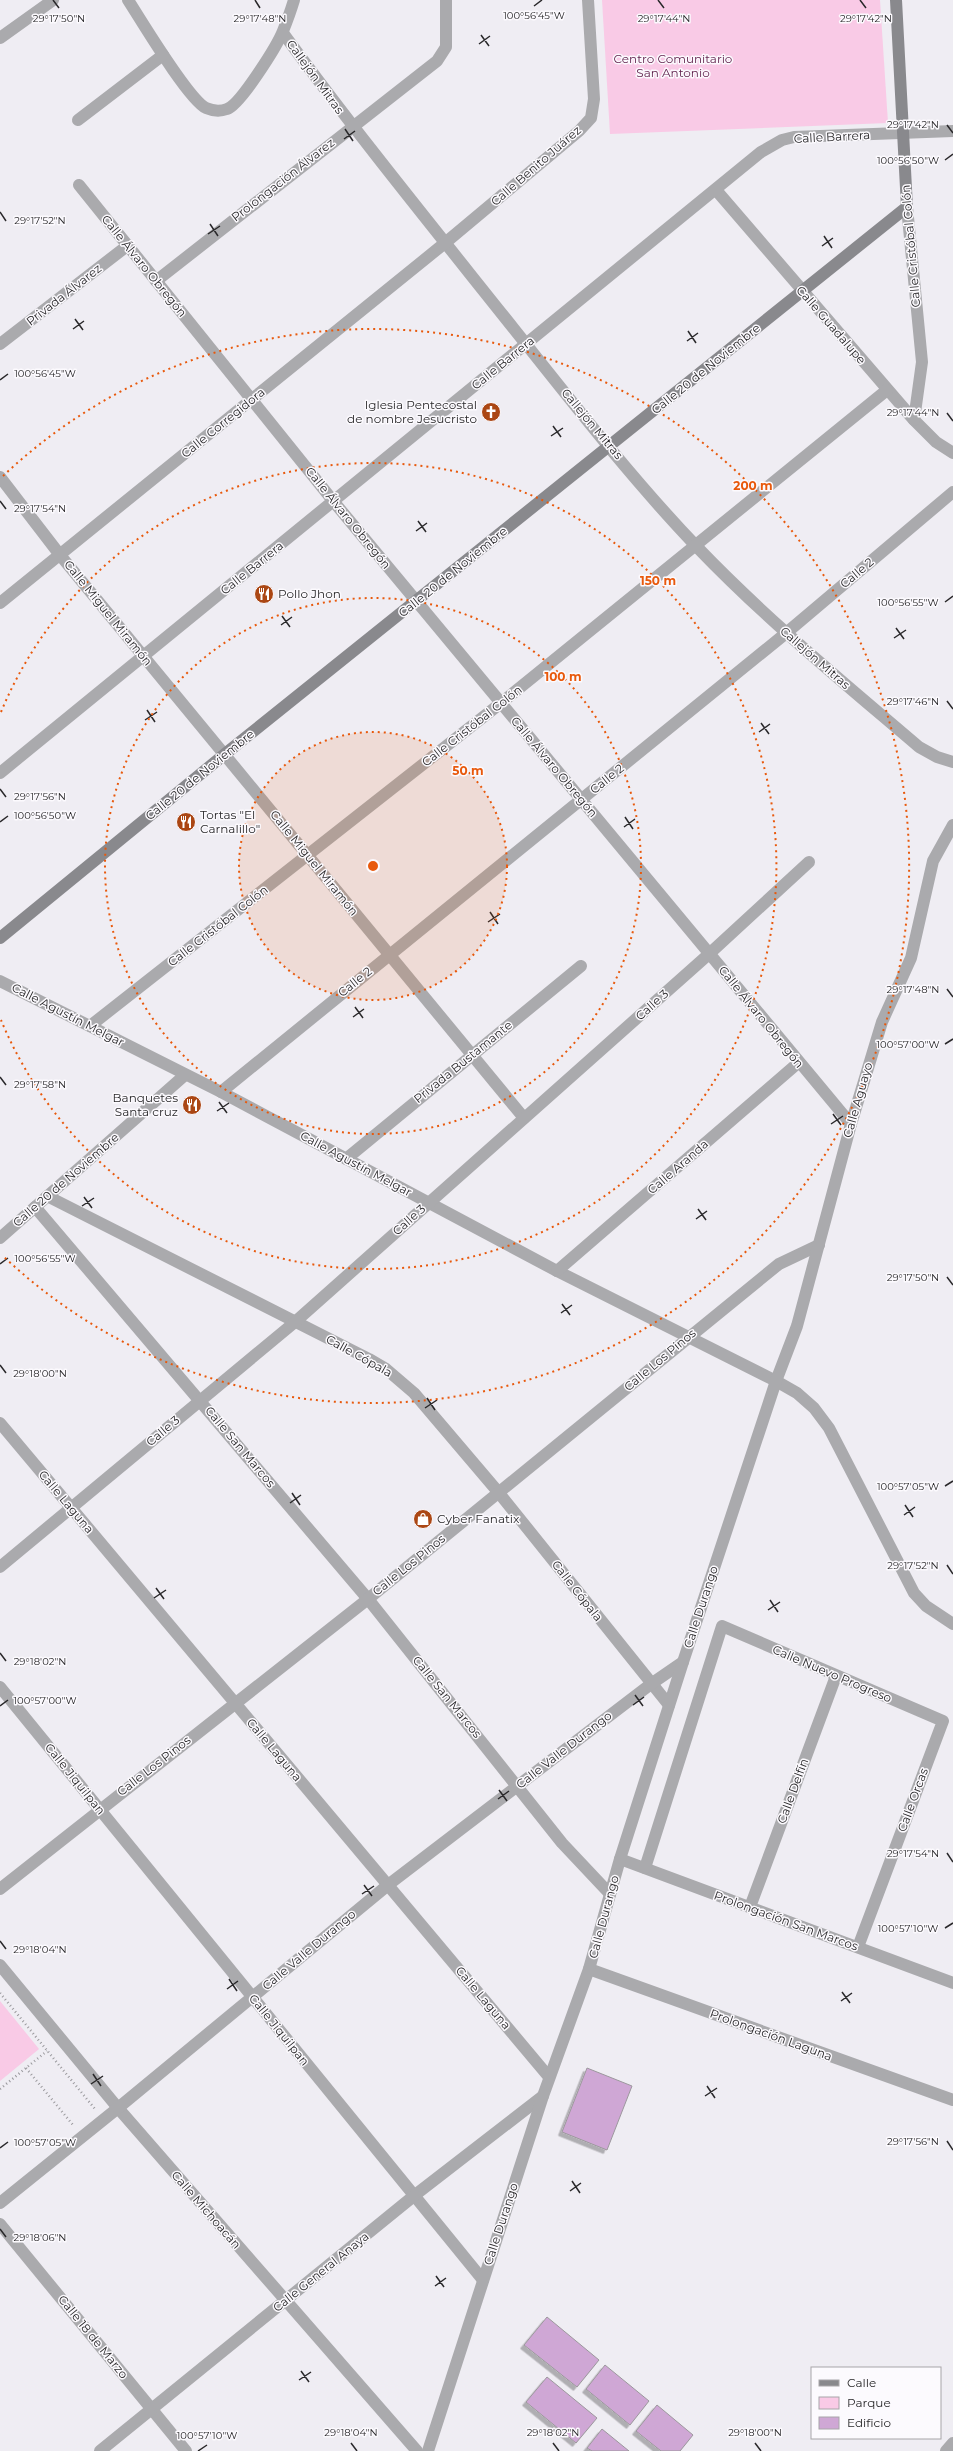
<svg xmlns="http://www.w3.org/2000/svg" width="953" height="2451" viewBox="0 0 953 2451" font-family="Montserrat,sans-serif">
  <style>
    .green { fill: #f9cae6 }
    .building { fill: #cfa7d5; stroke: #9c989d; filter: url(#shadow) }
    .lines { fill: none; stroke-linecap: round; stroke-linejoin: round }
    .path { stroke: #9a999d; stroke-width: 2.5; stroke-dasharray: 1 3; stroke-linecap: butt }
    .street { stroke: #aaaaad; stroke-width: 12 }
    .secondary { stroke: #89898d; stroke-width: 12 }
    .ticks { fill: none; stroke: #29282a; stroke-width: 1.5 }
    .ring { fill: none; stroke: #e8590c; stroke-width: 2; stroke-dasharray: 2 4 }
    .labels { text-anchor: middle; stroke-width: 3; stroke-linejoin: round; paint-order: stroke }
    .park-label { font-size: 12px; fill: #5f1f4b; stroke: #fcfafe }
    .street-label { font-size: 12px; fill: #29282a; stroke: #fcfafe }
    .poi-label { font-size: 12px; fill: #29282a; stroke: #fcfafe; text-anchor: start }
    .ticks-label { font-size: 10px; text-anchor: middle; fill: #29282a; stroke: #fcfafe; stroke-width: 3; stroke-linejoin: round; paint-order: stroke }
    .centre { fill: #e8590c; stroke: #fcfafe; stroke-width: 2 }
    .ring-label { font-size: 12px; text-anchor: middle; font-weight: bold; fill: #e8590c; stroke: #fcfafe; stroke-width: 3; stroke-linejoin: round; paint-order: stroke }
  </style>
  <defs>
    <filter id="shadow"><feDropShadow dx="-3.5" dy="3.5" stdDeviation="0" flood-color="#0004"/></filter>
  </defs>
  <rect width="100%" height="100%" fill="#efedf3"/>
  <!-- green -->
  <g class="green">
    <polygon points="602,0 880,0 888,123 610,134"/>
    <polygon points="0,2001 39,2049 0,2081"/>
  </g>
  <!-- building -->
  <g class="building">
    <polygon points="587,2068 632,2086 607,2150 562,2132"/>
    <polygon points="547,2317 599,2360 577,2387 524,2345"/>
    <polygon points="605,2365 649,2401 630,2425 586,2389"/>
    <polygon points="547,2377 597,2418 576,2443 526,2402"/>
    <polygon points="657,2405 693,2435 680,2451 661,2451 636,2431"/>
    <polygon points="602,2429 629,2451 592,2451 587,2448"/>
  </g>
  <g class="lines">
    <!-- path -->
    <g class="path">
      <polyline points="0,1993 95,2109"/>
      <polyline points="26,2068 73,2125"/>
      <polyline points="0,2089 47,2051"/>
    </g>
    <!-- street -->
    <g class="street">
      <path d="M128 0C141 20 188 99 206 108 213 111 219 112 227 109 240 105 277 46 283 31 287 21 291 10 294 0"/>
      <path d="M283 33C357 134 436 231 514 329 573 403 632 479 697 547 767 620 843 682 919 747L937 757 953 762"/>
      <polyline points="0,38 53,0"/>
      <polyline points="78,120 163,55"/>
      <polyline points="79,185 334,502 851,1124"/>
      <polyline points="716,190 914,420 936,442 953,453"/>
      <polyline points="907,207 922,362 914,420"/>
      <polyline points="156,281 437,61 446,47 446,0"/>
      <polyline points="0,344 127,246"/>
      <polyline points="0,477 60,555 524,1118"/>
      <polyline points="0,603 445,243 579,131 591,118 594,99 588,0"/>
      <polyline points="0,773 761,152 782,140 794,137 953,131"/>
      <polyline points="0,981 221,1092 557,1271 776,1381 797,1393 814,1408 829,1428 914,1593 926,1606 953,1624"/>
      <polyline points="90,1026 501,703 887,390"/>
      <polyline points="221,1092 785,634 953,492"/>
      <polyline points="346,1159 581,966"/>
      <polyline points="47,1196 369,1359 386,1369 414,1393 499,1493 669,1705"/>
      <polyline points="35,1207 368,1599 562,1843 610,1894"/>
      <polyline points="0,1238 185,1075"/>
      <polyline points="557,1271 798,1063"/>
      <polyline points="0,1423 549,2077"/>
      <polyline points="0,1567 295,1322 709,954 809,862"/>
      <polyline points="0,1687 483,2280"/>
      <polyline points="620,1859 953,1983"/>
      <polyline points="645,1868 722,1626 943,1721 858,1947"/>
      <polyline points="0,1889 368,1599 779,1264 819,1245"/>
      <polyline points="750,1907 836,1676"/>
      <polyline points="0,1965 118,2108 417,2451"/>
      <polyline points="589,1969 953,2100"/>
      <polyline points="0,2203 118,2108 388,1885 651,1684 683,1662"/>
      <polyline points="0,2224 186,2451"/>
      <polyline points="100,2451 415,2195 543,2096"/>
      <polyline points="428,2451 543,2096 589,1969 620,1859 683,1662 776,1381 797,1326 851,1124 882,1022 911,958 933,861 953,825"/>
      <polyline points="946,2451 953,2443"/>
    </g>
    <!-- secondary -->
    <polyline class="secondary" points="0,938 225,754 907,207 896,0"/>
  </g>
  <!-- ticks -->
  <path class="ticks" d="M53 0 59 8M255 0 260 8M658 0 664 8M860 0 866 8M534 6 542 0M481 35 489 46M479 44 490 36M947 125 953 133M345 129 353 141M344 139 355 131M945 160 953 154M0 212 6 221M210 224 218 236M208 234 220 226M824 236 832 248M822 246 833 238M75 319 83 330M73 329 84 321M688 331 696 343M687 341 698 333M0 380 8 374M947 413 953 421M553 426 561 437M551 436 563 428M0 501 6 509M418 521 426 532M416 531 427 523M945 602 953 596M282 616 290 627M281 625 292 617M896 628 904 639M894 638 906 630M947 701 953 709M147 710 155 722M145 720 157 712M761 723 769 734M759 732 770 724M0 789 6 797M625 817 633 829M0 822 8 816M624 827 635 819M490 912 498 924M488 922 500 914M947 989 953 997M355 1007 363 1018M353 1017 364 1009M945 1044 953 1039M0 1077 6 1085M219 1102 227 1113M217 1111 229 1103M833 1114 841 1125M831 1124 843 1116M84 1197 92 1208M82 1206 94 1198M698 1209 706 1220M696 1219 707 1211M0 1264 8 1258M947 1277 953 1285M562 1304 570 1315M561 1313 572 1305M0 1365 6 1373M427 1398 435 1410M425 1408 437 1400M945 1486 953 1481M292 1493 300 1505M290 1503 301 1495M905 1505 913 1517M904 1515 915 1507M947 1565 953 1574M156 1588 164 1599M154 1598 166 1590M770 1600 778 1612M768 1610 780 1602M0 1653 6 1661M635 1695 643 1706M633 1705 644 1697M0 1706 8 1700M499 1790 507 1801M498 1799 509 1791M947 1853 953 1862M364 1885 372 1896M362 1894 374 1886M945 1928 953 1923M0 1941 6 1949M229 1979 237 1991M227 1989 238 1981M842 1992 850 2003M841 2001 852 1993M93 2074 101 2086M91 2084 103 2076M707 2086 715 2098M705 2096 717 2088M947 2141 953 2150M0 2148 8 2142M572 2181 580 2193M570 2191 581 2183M0 2229 6 2237M436 2276 444 2287M435 2286 446 2278M301 2371 309 2382M299 2380 311 2372M351 2443 357 2451M553 2443 559 2451M755 2443 761 2451M198 2451 207 2445"/>
  <!-- distance rings -->
  <circle cx="373" cy="866" r="134" fill="#e8590c" fill-opacity=".12"/>
  <g class="ring">
    <circle cx="373" cy="866" r="134"/>
    <circle cx="373" cy="866" r="268"/>
    <path d="M1 712A403 403 0 1 1 1 1020"/>
    <path d="M3 476A537 537 0 1 1 3 1256"/>
  </g>
  <!-- icons -->
  <defs>
    <g id="church-disc" transform="scale(1)"><circle r="9.5" fill="#ab4714" stroke="#fcfafe"/><path d="M-1.2-6h2.4v3.5h3.3v2.4h-3.3V6h-2.4V-.1h-3.3v-2.4h3.3Z" fill="#fff"/></g>
    <g id="restaurant-disc" transform="scale(1)"><circle r="9.5" fill="#ab4714" stroke="#fcfafe"/><path d="M-5-6h1v4h1v-4h1v4h1v-4h1v5L-1.5 .5V6h-2V.5L-5-1ZM5-6V6H3V1.5H1.5Q1.5-4 5-6Z" fill="#fff"/></g>
    <g id="shop-disc" transform="scale(1)"><circle r="9.5" fill="#ab4714" stroke="#fcfafe"/><path d="M-5-2.5h2.3a2.7 3.5 0 0 1 5.4 0H5L5.5 6h-11ZM-1.5-2.5h3a1.5 2.3 0 0 0-3 0Z" fill="#fff"/></g>
  </defs>
  <g fill-rule="evenodd">
    <use href="#church-disc" x="491" y="412"/>
    <use href="#restaurant-disc" x="264" y="594"/>
    <use href="#restaurant-disc" x="186" y="822"/>
    <use href="#restaurant-disc" x="192" y="1105"/>
    <use href="#shop-disc" x="423" y="1519"/>
  </g>
  <g class="labels">
    <!-- park labels -->
    <g class="park-label">
      <text x="673" y="63">Centro Comunitario<tspan x="673" dy="14">San Antonio</tspan></text>
    </g>
    <!-- street labels -->
    <g class="street-label">
      <text transform="translate(315 77) rotate(54)" y="4">Callejón Mitras</text>
      <text transform="translate(832 137) rotate(-3)" y="4">Calle Barrera</text>
      <text transform="translate(536 166) rotate(-41)" y="4">Calle Benito Juárez</text>
      <text transform="translate(283 180) rotate(-38)" y="4">Prolongación Álvarez</text>
      <text transform="translate(911 246) rotate(-95)" y="4">Calle Cristóbal Colón</text>
      <text transform="translate(144 266) rotate(51)" y="4">Calle Álvaro Obregón</text>
      <text transform="translate(64 295) rotate(-38)" y="4">Privada Álvarez</text>
      <text transform="translate(831 325) rotate(49)" y="4">Calle Guadalupe</text>
      <text transform="translate(503 363) rotate(-39)" y="4">Calle Barrera</text>
      <text transform="translate(706 369) rotate(-39)" y="4">Calle 20 de Noviembre</text>
      <text transform="translate(223 423) rotate(-39)" y="4">Calle Corregidora</text>
      <text transform="translate(592 424) rotate(50)" y="4">Callejón Mitras</text>
      <text transform="translate(348 518) rotate(51)" y="4">Calle Álvaro Obregón</text>
      <text transform="translate(252 568) rotate(-39)" y="4">Calle Barrera</text>
      <text transform="translate(453 572) rotate(-39)" y="4">Calle 20 de Noviembre</text>
      <text transform="translate(857 573) rotate(-40)" y="4">Calle 2</text>
      <text transform="translate(108 613) rotate(51)" y="4">Calle Miguel Miramón</text>
      <text transform="translate(815 658) rotate(41)" y="4">Callejón Mitras</text>
      <text transform="translate(472 726) rotate(-38)" y="4">Calle Cristóbal Colón</text>
      <text transform="translate(554 767) rotate(50)" y="4">Calle Álvaro Obregón</text>
      <text transform="translate(200 775) rotate(-39)" y="4">Calle 20 de Noviembre</text>
      <text transform="translate(607 779) rotate(-39)" y="4">Calle 2</text>
      <text transform="translate(314 863) rotate(51)" y="4">Calle Miguel Miramón</text>
      <text transform="translate(218 926) rotate(-38)" y="4">Calle Cristóbal Colón</text>
      <text transform="translate(355 982) rotate(-39)" y="4">Calle 2</text>
      <text transform="translate(652 1005) rotate(-42)" y="4">Calle 3</text>
      <text transform="translate(68 1015) rotate(27)" y="4">Calle Agustín Melgar</text>
      <text transform="translate(761 1017) rotate(51)" y="4">Calle Álvaro Obregón</text>
      <text transform="translate(463 1062) rotate(-39)" y="4">Privada Bustamante</text>
      <text transform="translate(858 1100) rotate(-74)" y="4">Calle Aguayo</text>
      <text transform="translate(356 1164) rotate(28)" y="4">Calle Agustín Melgar</text>
      <text transform="translate(678 1167) rotate(-41)" y="4">Calle Aranda</text>
      <text transform="translate(66 1180) rotate(-41)" y="4">Calle 20 de Noviembre</text>
      <text transform="translate(409 1220) rotate(-42)" y="4">Calle 3</text>
      <text transform="translate(359 1356) rotate(29)" y="4">Calle Cópala</text>
      <text transform="translate(660 1360) rotate(-40)" y="4">Calle Los Pinos</text>
      <text transform="translate(163 1431) rotate(-40)" y="4">Calle 3</text>
      <text transform="translate(240 1447) rotate(50)" y="4">Calle San Marcos</text>
      <text transform="translate(66 1502) rotate(50)" y="4">Calle Laguna</text>
      <text transform="translate(409 1565) rotate(-39)" y="4">Calle Los Pinos</text>
      <text transform="translate(577 1591) rotate(52)" y="4">Calle Cópala</text>
      <text transform="translate(701 1607) rotate(-72)" y="4">Calle Durango</text>
      <text transform="translate(832 1674) rotate(23)" y="4">Calle Nuevo Progreso</text>
      <text transform="translate(447 1697) rotate(51)" y="4">Calle San Marcos</text>
      <text transform="translate(274 1750) rotate(50)" y="4">Calle Laguna</text>
      <text transform="translate(564 1750) rotate(-38)" y="4">Calle Valle Durango</text>
      <text transform="translate(154 1766) rotate(-38)" y="4">Calle Los Pinos</text>
      <text transform="translate(75 1779) rotate(51)" y="4">Calle Jiquilpan</text>
      <text transform="translate(793 1791) rotate(-70)" y="4">Calle Delfín</text>
      <text transform="translate(913 1800) rotate(-70)" y="4">Calle Orcas</text>
      <text transform="translate(604 1917) rotate(-75)" y="4">Calle Durango</text>
      <text transform="translate(786 1921) rotate(20)" y="4">Prolongación San Marcos</text>
      <text transform="translate(309 1950) rotate(-40)" y="4">Calle Valle Durango</text>
      <text transform="translate(483 1998) rotate(50)" y="4">Calle Laguna</text>
      <text transform="translate(279 2030) rotate(51)" y="4">Calle Jiquilpan</text>
      <text transform="translate(771 2035) rotate(20)" y="4">Prolongación Laguna</text>
      <text transform="translate(206 2210) rotate(49)" y="4">Calle Michoacán</text>
      <text transform="translate(501 2224) rotate(-72)" y="4">Calle Durango</text>
      <text transform="translate(321 2272) rotate(-39)" y="4">Calle General Anaya</text>
      <text transform="translate(93 2337) rotate(51)" y="4">Calle 18 de Marzo</text>
    </g>
    <!-- poi labels -->
    <g class="poi-label">
      <text x="477" y="409" text-anchor="end">Iglesia Pentecostal<tspan x="477" dy="14">de nombre Jesucristo</tspan></text>
      <text x="278" y="598">Pollo Jhon</text>
      <text x="200" y="819">Tortas "El<tspan x="200" dy="14">Carnalillo"</tspan></text>
      <text x="178" y="1102" text-anchor="end">Banquetes<tspan x="178" dy="14">Santa cruz</tspan></text>
      <text x="437" y="1523">Cyber Fanatix</text>
    </g>
  </g>
  <g class="ticks-label">
    <text x="534" y="19">100°56'45"W</text>
    <text x="260" y="22">29°17'48"N</text>
    <text x="59" y="22">29°17'50"N</text>
    <text x="664" y="22">29°17'44"N</text>
    <text x="866" y="22">29°17'42"N</text>
    <text x="913" y="128">29°17'42"N</text>
    <text x="908" y="164">100°56'50"W</text>
    <text x="40" y="224">29°17'52"N</text>
    <text x="45" y="377">100°56'45"W</text>
    <text x="913" y="416">29°17'44"N</text>
    <text x="40" y="512">29°17'54"N</text>
    <text x="908" y="606">100°56'55"W</text>
    <text x="913" y="705">29°17'46"N</text>
    <text x="40" y="800">29°17'56"N</text>
    <text x="45" y="819">100°56'50"W</text>
    <text x="913" y="993">29°17'48"N</text>
    <text x="908" y="1048">100°57'00"W</text>
    <text x="40" y="1088">29°17'58"N</text>
    <text x="45" y="1262">100°56'55"W</text>
    <text x="913" y="1281">29°17'50"N</text>
    <text x="40" y="1377">29°18'00"N</text>
    <text x="908" y="1490">100°57'05"W</text>
    <text x="913" y="1569">29°17'52"N</text>
    <text x="40" y="1665">29°18'02"N</text>
    <text x="45" y="1704">100°57'00"W</text>
    <text x="913" y="1857">29°17'54"N</text>
    <text x="908" y="1932">100°57'10"W</text>
    <text x="40" y="1953">29°18'04"N</text>
    <text x="913" y="2145">29°17'56"N</text>
    <text x="45" y="2146">100°57'05"W</text>
    <text x="40" y="2241">29°18'06"N</text>
    <text x="351" y="2436">29°18'04"N</text>
    <text x="553" y="2436">29°18'02"N</text>
    <text x="755" y="2436">29°18'00"N</text>
    <text x="207" y="2439">100°57'10"W</text>
  </g>
  <circle cx="373" cy="866" r="6" class="centre"/>
  <g class="ring-label">
    <text x="753" y="490">200 m</text>
    <text x="658" y="585">150 m</text>
    <text x="563" y="681">100 m</text>
    <text x="468" y="775">50 m</text>
  </g>
  <!-- legend -->
  <rect x="811" y="2367" width="130" height="72" fill="#fcfafe" stroke="#a8a6a9"/>
  <rect x="819" y="2380" width="20" height="6" fill="#89898d" stroke="#a8a6a9"/>
  <text x="847" y="2387" font-size="12" fill="#29282a">Calle</text>
  <rect x="819" y="2397" width="20" height="12" fill="#f9cae6" stroke="#a8a6a9"/>
  <text x="847" y="2407" font-size="12" fill="#29282a">Parque</text>
  <rect x="819" y="2417" width="20" height="12" fill="#cfa7d5" stroke="#a8a6a9"/>
  <text x="847" y="2427" font-size="12" fill="#29282a">Edificio</text>
</svg>
